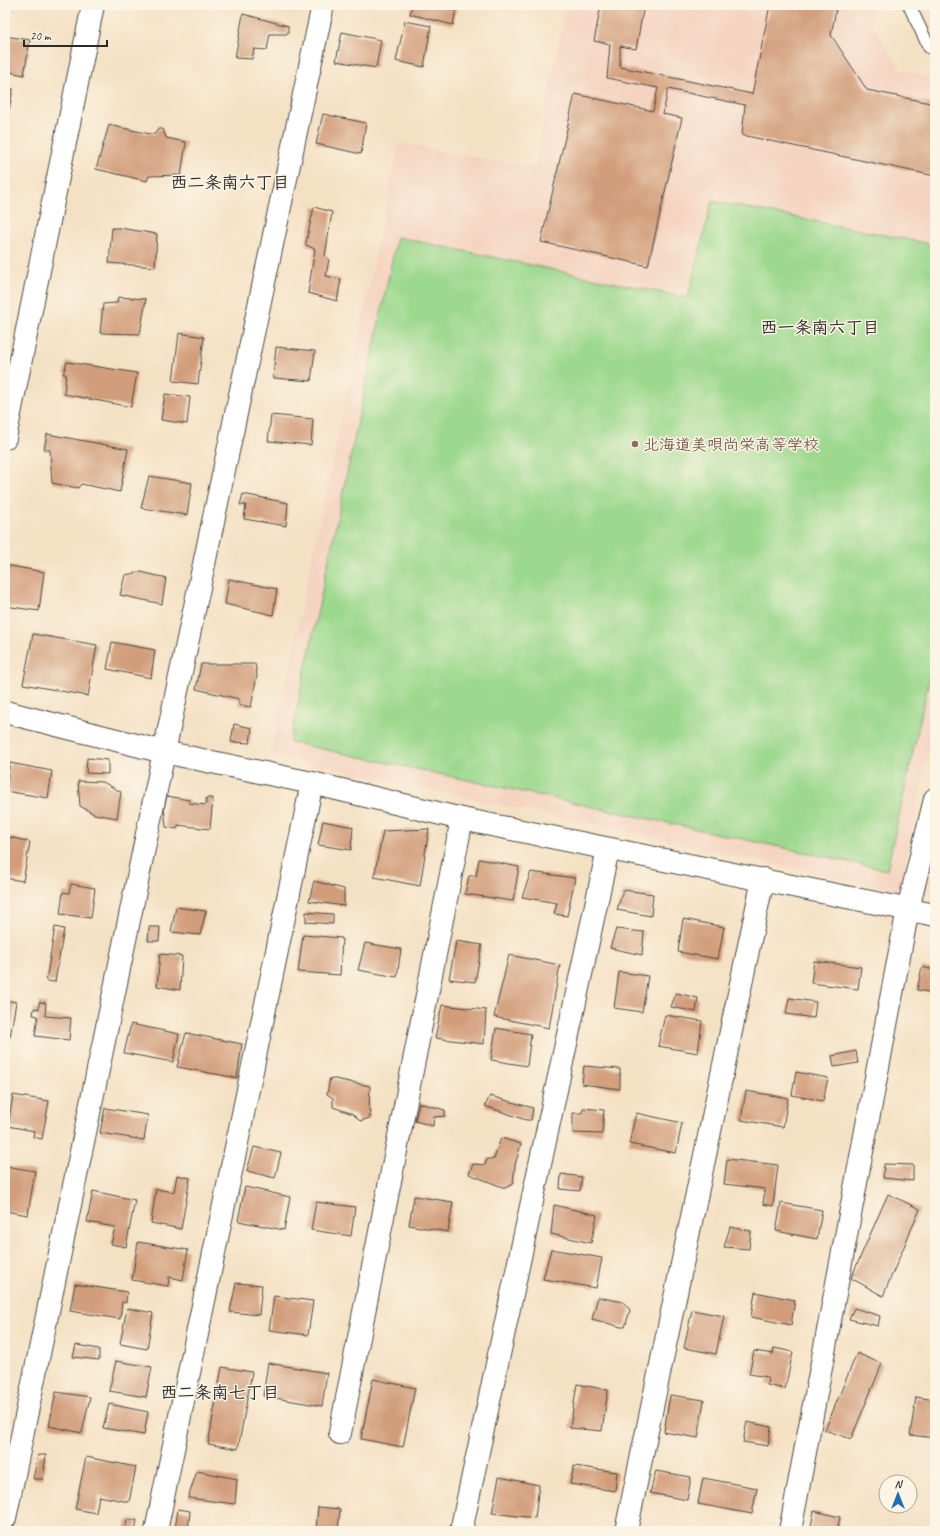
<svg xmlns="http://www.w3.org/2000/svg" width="940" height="1536" viewBox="0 0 940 1536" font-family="Caveat,'Klee One',sans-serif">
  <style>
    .built { fill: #f4d3c0 }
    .green { fill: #9cd88d; stroke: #64825c }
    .building { fill: #d29d7a }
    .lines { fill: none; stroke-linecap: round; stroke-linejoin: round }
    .lane-casing { stroke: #494642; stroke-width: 14 }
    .street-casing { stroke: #494642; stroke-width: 24 }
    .lane { stroke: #fff; stroke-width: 12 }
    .street { stroke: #fff; stroke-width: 22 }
    .education-dot { fill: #8d6e63; stroke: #fcf5e5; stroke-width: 1.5 }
    .labels { text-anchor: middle; stroke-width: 3; stroke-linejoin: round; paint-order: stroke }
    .education-label { font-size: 16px; font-weight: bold; fill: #785e54; stroke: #fcf5e5; text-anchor: start }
    .neighbourhood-label { font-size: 17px; font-weight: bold; fill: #2b2b2b; stroke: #fcf5e5 }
  </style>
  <rect width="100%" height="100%" fill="#fcf5e5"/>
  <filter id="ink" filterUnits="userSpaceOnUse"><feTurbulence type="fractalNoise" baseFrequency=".025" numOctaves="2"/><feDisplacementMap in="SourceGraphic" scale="8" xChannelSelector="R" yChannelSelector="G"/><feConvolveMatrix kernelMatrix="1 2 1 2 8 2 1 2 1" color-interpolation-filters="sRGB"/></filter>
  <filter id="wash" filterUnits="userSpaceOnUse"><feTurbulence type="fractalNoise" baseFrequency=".012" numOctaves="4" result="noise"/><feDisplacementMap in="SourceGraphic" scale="16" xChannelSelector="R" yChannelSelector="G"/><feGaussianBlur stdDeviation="0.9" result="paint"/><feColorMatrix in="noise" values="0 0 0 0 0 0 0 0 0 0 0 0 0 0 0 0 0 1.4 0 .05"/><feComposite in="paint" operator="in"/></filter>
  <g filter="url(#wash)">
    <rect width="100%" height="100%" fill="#f4e1c4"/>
    <!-- built -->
    <polygon class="built" points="566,5 873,5 870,21 901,70 935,78 935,720 899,891 271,755 399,143 534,168"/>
    <!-- green -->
    <polygon class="green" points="712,201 935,245 935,652 887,870 290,742 397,237 688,298"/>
    <g id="blocks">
      <!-- building -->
      <g class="building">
        <polygon points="412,5 457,5 453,25 410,14"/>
        <polygon points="601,5 644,5 636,49 620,46 620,67 752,94 770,5 837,5 831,35 867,90 935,104 935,176 742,135 745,105 668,89 663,114 682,118 648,266 541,242 575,94 653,111 658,88 607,78 610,44 594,41"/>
        <polygon points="243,14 288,26 288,34 270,34 267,50 254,49 252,59 235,58"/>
        <polygon points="405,21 431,26 424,67 396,61"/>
        <polygon points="342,32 381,40 376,68 336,61"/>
        <polygon points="5,36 30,40 24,75 5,71"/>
        <polygon points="5,87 13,89 6,126 5,126"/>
        <polygon points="323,114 366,123 361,154 316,144"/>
        <polygon points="109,125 150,134 155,134 158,129 163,129 166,138 186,142 181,175 149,176 147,181 96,169"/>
        <polygon points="314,207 332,212 325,256 329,259 326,276 341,279 337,301 308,293 315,249 306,245 306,242"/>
        <polygon points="112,228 120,228 157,234 155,267 109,263"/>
        <polygon points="118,297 146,299 140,334 100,333 103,304 117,303"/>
        <polygon points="179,333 204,337 198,384 173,381"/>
        <polygon points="276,347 315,351 311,381 273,378"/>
        <polygon points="67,362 137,373 131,407 64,394 66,374 63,374"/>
        <polygon points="165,394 190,397 187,424 161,420"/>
        <polygon points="271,415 313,419 311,445 268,441"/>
        <polygon points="47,434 128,449 120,492 81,484 78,488 52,483 50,450 44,450"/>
        <polygon points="149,476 192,483 187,515 141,508"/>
        <polygon points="243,494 288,503 286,526 244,519 246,505 240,505"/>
        <polygon points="5,565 44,572 39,611 5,606"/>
        <polygon points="141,572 166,578 162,604 120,595 125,575"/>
        <polygon points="229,579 277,589 273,615 225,604"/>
        <polygon points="33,634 97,645 88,696 23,684"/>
        <polygon points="112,642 155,650 151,678 107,669"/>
        <polygon points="201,664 255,664 257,675 251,707 239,705 239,699 196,689"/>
        <polygon points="234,724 252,728 250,743 231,742"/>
        <polygon points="87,758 108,760 108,774 86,773"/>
        <polygon points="10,763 52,771 48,798 5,791"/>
        <polygon points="78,781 103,782 121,792 117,818 94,814 80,806"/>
        <polygon points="167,796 189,800 189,803 206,805 206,798 213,798 210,829 178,825 177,829 166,827 164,808"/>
        <polygon points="323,821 353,827 351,850 318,845"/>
        <polygon points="429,829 420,886 374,877 383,831"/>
        <polygon points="5,836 30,842 23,881 5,878"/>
        <polygon points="479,859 519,867 513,901 465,894 469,876 476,876"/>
        <polygon points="531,872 575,878 567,916 554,914 557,903 522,897"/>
        <polygon points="314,881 344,889 344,906 309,901"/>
        <polygon points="71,884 95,888 91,918 60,914 63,892 69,893"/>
        <polygon points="623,890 653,894 651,916 617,910"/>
        <polygon points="176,907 206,911 200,935 171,932"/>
        <polygon points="306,912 333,914 333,924 306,922"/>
        <polygon points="683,919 724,927 718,959 678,952"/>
        <polygon points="55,927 64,929 55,982 46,981"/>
        <polygon points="149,927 160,927 159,941 148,941"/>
        <polygon points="616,929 644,932 642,955 610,948"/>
        <polygon points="303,935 342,938 340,975 298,972"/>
        <polygon points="456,941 482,945 475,982 449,979"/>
        <polygon points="365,943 401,949 397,977 358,970"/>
        <polygon points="160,954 182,956 180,990 157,986"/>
        <polygon points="509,955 560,965 549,1028 494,1017"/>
        <polygon points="814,961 861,967 858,989 811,983"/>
        <polygon points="922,967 935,970 935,993 917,990"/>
        <polygon points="619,972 648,976 642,1012 614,1008"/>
        <polygon points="676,993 698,998 696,1012 671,1007"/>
        <polygon points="789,998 816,1002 814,1018 786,1014"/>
        <polygon points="5,1000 16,1002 10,1037 5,1036"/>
        <polygon points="39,1002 46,1003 45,1016 71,1018 69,1040 35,1036 38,1016 33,1015 34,1008 39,1009"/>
        <polygon points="442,1005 486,1010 484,1044 435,1038"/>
        <polygon points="665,1015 702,1021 698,1053 658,1046"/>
        <polygon points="131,1024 179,1034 173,1062 124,1053"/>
        <polygon points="496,1028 531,1034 527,1066 491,1060"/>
        <polygon points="186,1033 242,1044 237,1078 177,1067"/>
        <polygon points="856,1051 858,1063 834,1067 832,1056"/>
        <polygon points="584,1066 620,1069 620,1089 582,1084"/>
        <polygon points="796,1072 828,1078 823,1101 792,1095"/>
        <polygon points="330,1078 370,1086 369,1106 370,1118 360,1121 353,1114 333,1107 333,1098 327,1094"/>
        <polygon points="746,1091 788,1098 783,1127 741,1120"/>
        <polygon points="13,1095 49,1101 42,1139 33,1137 34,1131 8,1126"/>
        <polygon points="490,1096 533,1108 531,1120 526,1120 485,1106"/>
        <polygon points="419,1103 445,1110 445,1116 434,1117 433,1126 415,1121"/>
        <polygon points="105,1108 148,1115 144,1140 100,1133"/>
        <polygon points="583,1108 604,1110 602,1134 573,1133 573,1113 582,1113"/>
        <polygon points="636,1113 682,1123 676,1153 629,1144"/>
        <polygon points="501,1138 521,1144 515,1165 513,1183 515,1183 505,1188 469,1174 473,1164 485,1165 487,1159 494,1159"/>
        <polygon points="254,1147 281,1153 275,1178 247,1171"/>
        <polygon points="727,1159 778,1165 773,1206 763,1204 765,1189 724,1184"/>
        <polygon points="884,1164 913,1165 913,1181 883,1178"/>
        <polygon points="5,1166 35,1171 28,1215 5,1211"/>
        <polygon points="561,1174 582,1177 580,1191 560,1189"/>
        <polygon points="177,1175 190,1178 181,1229 151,1223 156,1189 174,1192"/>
        <polygon points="245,1187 290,1197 284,1230 238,1221"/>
        <polygon points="93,1191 135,1200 126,1247 111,1244 115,1227 87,1222"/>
        <polygon points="888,1194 920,1209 883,1296 851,1278"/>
        <polygon points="414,1196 453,1202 448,1232 409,1225"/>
        <polygon points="316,1202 355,1207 351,1236 311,1230"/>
        <polygon points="781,1203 822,1210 817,1239 776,1231"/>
        <polygon points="554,1205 597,1215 591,1243 551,1234"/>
        <polygon points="730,1227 751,1231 749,1249 724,1247"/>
        <polygon points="138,1242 188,1250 183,1280 169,1277 168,1286 132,1280"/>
        <polygon points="551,1249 602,1258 596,1288 543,1279"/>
        <polygon points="236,1283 262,1285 259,1315 230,1312"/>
        <polygon points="75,1284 127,1292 126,1303 122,1302 120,1319 70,1311"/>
        <polygon points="755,1292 795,1300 791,1325 751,1317"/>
        <polygon points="274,1296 313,1301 308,1335 269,1330"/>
        <polygon points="598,1297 623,1302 630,1310 625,1327 621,1327 592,1319"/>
        <polygon points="127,1308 153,1313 147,1349 120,1344"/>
        <polygon points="854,1308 880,1316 878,1326 849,1319"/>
        <polygon points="692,1310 724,1316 716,1354 684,1348"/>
        <polygon points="76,1345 99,1349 99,1360 73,1357"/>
        <polygon points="774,1348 793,1352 785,1389 767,1385 768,1377 749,1374 754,1351 773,1354"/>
        <polygon points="857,1353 882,1364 851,1439 825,1430"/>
        <polygon points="116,1361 152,1367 146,1397 109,1391"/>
        <polygon points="268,1363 327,1373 322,1406 263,1396"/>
        <polygon points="222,1367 252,1372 238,1449 208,1444"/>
        <polygon points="373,1379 415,1388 403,1447 361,1439"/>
        <polygon points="577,1384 608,1390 602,1431 570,1428"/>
        <polygon points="56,1392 90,1397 82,1433 49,1426"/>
        <polygon points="670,1395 704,1400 698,1438 664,1432"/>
        <polygon points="916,1397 935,1400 935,1438 910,1435"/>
        <polygon points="109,1404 148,1412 144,1435 103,1428"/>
        <polygon points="747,1422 771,1427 768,1446 743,1442"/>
        <polygon points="38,1455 46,1455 43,1479 33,1479"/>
        <polygon points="86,1457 136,1467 129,1502 99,1496 96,1513 75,1509"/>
        <polygon points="574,1466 617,1472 615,1491 570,1484"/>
        <polygon points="197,1471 237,1479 235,1504 188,1498"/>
        <polygon points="656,1471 691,1477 687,1500 650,1493"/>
        <polygon points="499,1477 539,1485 535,1518 492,1513"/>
        <polygon points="703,1478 757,1488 752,1514 698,1504"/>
        <polygon points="318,1507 340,1509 338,1531 316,1531"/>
        <polygon points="178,1509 190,1511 188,1531 175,1529"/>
        <polygon points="814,1511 840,1517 837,1531 810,1531"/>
        <polygon points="127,1520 137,1520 135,1531 125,1531"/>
      </g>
    </g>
  </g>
  <g filter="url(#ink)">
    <use href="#blocks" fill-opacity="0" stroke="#494642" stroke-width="1"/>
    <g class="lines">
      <!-- lane casing -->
      <g class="lane-casing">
        <polyline id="lane" points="909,5 929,47 935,48"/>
      </g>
      <!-- street casing -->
      <g class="street-casing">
        <g id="street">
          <polyline points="5,438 93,5"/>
          <polyline points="5,712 164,752 312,783 462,819 935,915"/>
          <polyline points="340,1433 462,819"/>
          <polyline points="5,1518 164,752 323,5"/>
          <polyline points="156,1531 312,783"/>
          <polyline points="461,1531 608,849"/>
          <polyline points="626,1531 763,879"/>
          <polyline points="790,1531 908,909 935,799"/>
        </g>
      </g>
      <!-- lane -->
      <use href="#lane" class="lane"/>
      <!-- street -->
      <use href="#street" class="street"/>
    </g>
  </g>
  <!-- markers -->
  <circle class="education-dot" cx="635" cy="444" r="4"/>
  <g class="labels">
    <!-- education labels -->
    <g class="education-label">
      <text x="643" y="450">北海道美唄尚栄高等学校</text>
    </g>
    <!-- neighbourhood labels -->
    <g class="neighbourhood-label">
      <text x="230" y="188">西二条南六丁目</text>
      <text x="820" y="333">西一条南六丁目</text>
      <text x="220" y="1398">西二条南七丁目</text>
    </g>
  </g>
  <!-- margin -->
  <rect width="940" height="1536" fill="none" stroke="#fcf5e5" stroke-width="20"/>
  <!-- north arrow -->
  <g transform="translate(898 1494)"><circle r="19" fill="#fcf5e5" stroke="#a8a49b"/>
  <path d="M0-3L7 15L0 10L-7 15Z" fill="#1f6fb2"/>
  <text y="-6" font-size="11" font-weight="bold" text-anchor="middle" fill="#2b2b2b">N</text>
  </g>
  <!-- scale -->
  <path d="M24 40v6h83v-6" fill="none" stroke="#2b2b2b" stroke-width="2"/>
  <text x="30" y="40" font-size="12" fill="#2b2b2b" stroke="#fcf5e5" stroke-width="3" paint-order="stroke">20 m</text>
</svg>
